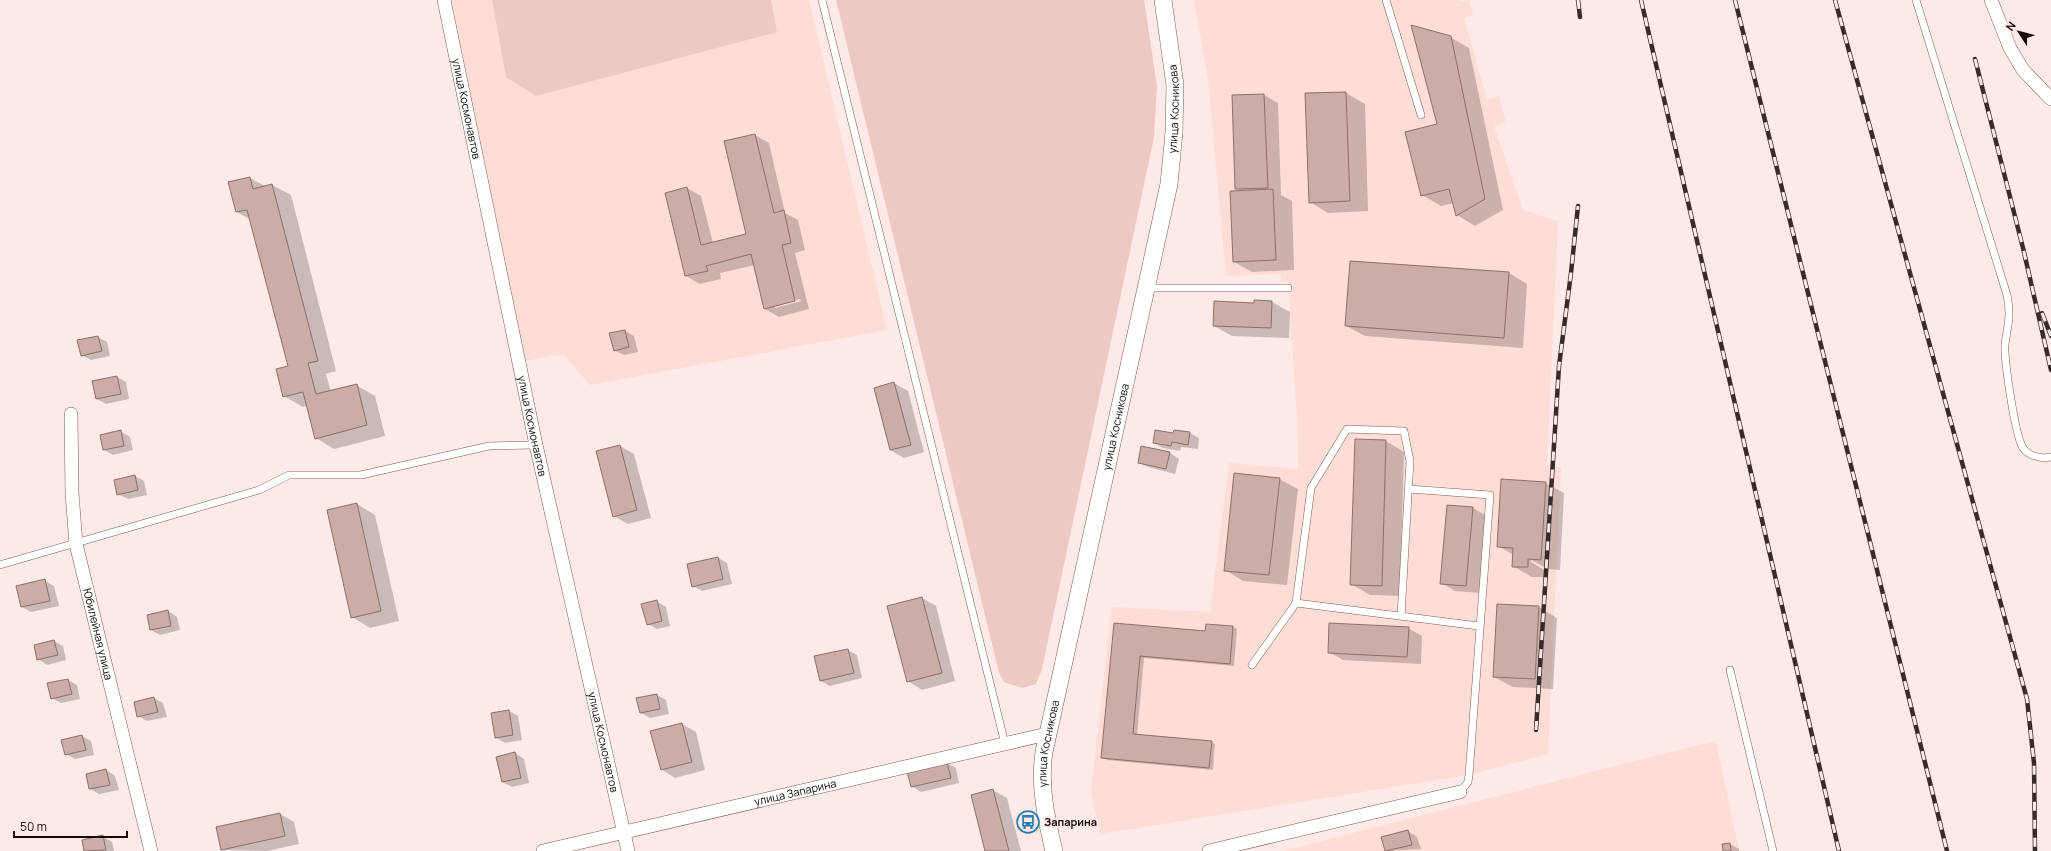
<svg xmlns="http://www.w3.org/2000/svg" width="2051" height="851" viewBox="0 0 2051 851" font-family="Manrope,sans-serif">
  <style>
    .built { fill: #feddd7 }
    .green { fill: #eec9c3 }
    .shadow { fill: #0003; fill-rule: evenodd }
    .building { fill: #ccaca7; stroke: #8d6f6b }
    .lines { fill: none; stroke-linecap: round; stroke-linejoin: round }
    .service-casing { stroke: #795d59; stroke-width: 8 }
    .minor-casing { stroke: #795d59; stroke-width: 14 }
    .tertiary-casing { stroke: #795d59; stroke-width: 18 }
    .service { stroke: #fff; stroke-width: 7 }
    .minor { stroke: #fff; stroke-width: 13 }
    .tertiary { stroke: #fff; stroke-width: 17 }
    .rail-casing { stroke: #372b29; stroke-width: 4.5 }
    .rail { stroke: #fde9e5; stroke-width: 3; stroke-dasharray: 9; stroke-linecap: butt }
    .labels { text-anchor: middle; stroke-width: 4; stroke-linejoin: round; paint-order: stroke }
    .street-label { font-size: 11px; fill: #140908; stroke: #fde9e5 }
    .poi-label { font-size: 11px; font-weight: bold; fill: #140908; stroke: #fde9e5; text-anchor: start }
  </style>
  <rect width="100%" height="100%" fill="#fde9e5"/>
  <!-- built -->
  <g class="built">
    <polygon points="452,0 809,0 887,330 590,385 563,354 523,361"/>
    <polygon points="1194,0 1460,0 1461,2 1469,0 1473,15 1464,18 1487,100 1499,96 1506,123 1494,126 1523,210 1558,221 1547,465 1561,468 1548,754 1469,775 1100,834 1091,791 1112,607 1210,612 1229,463 1298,469 1297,420 1288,281 1282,281 1280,274 1226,276 1208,80"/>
    <polygon points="1716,741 1739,851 1283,851 1646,758"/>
  </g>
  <!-- green -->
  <g class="green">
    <polygon points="492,0 771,0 777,32 536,96 506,77"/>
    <polygon points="836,0 1144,0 1157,86 1154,137 1042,669 1036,684 1022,688 1004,682 999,673"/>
  </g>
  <!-- shadow -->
  <g class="shadow">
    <polygon points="1450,37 1469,48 1503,210 1475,226 1457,215 1454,203 1441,206 1422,195 1438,125"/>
    <polygon points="1346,93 1365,104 1368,211 1328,213 1310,202 1306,94"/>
    <polygon points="1264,95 1278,103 1281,195 1292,201 1294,270 1252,272 1234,262 1242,191 1236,188"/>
    <path d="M755 135 769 143 785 213 798 220 805 250 795 253 809 309 779 317 765 309 755 265 720 273 721 279 700 284 686 276 687 188 701 196 713 243 747 235ZM800 299 801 301 775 308V305Z"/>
    <polygon points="250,178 265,186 272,185 291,195 336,371 326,374 331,392 356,385 375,396 385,436 334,449 316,438 307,406 303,407 284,396 290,367 251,220 237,212"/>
    <polygon points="1351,262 1509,273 1527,284 1523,348 1365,336 1346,326"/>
    <polygon points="1272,302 1290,312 1289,338 1232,336 1214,326"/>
    <polygon points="625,331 634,336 638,352 624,355 614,350"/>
    <polygon points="98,337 107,342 110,356 91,360 82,355"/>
    <polygon points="117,377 126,382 129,399 106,404 97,399 93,382"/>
    <polygon points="894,383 908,391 924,452 904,458 890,450"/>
    <polygon points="120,431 130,437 133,450 113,455 104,450"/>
    <polygon points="1175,431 1190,433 1199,438 1198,449 1181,447 1180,451 1163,448 1154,443 1174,434"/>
    <polygon points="1386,441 1404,452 1400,596 1370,595 1351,584"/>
    <polygon points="620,446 634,454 651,518 628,524 614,516"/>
    <polygon points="1142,447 1170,453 1179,459 1175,474 1148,467 1139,462"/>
    <polygon points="135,476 144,481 147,495 128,499 118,494"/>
    <polygon points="1279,479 1298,489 1287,585 1243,581 1225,570"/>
    <polygon points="1545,483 1564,493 1560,570 1548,569 1531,560 1531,562 1546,571 1546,577 1532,577 1513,566 1514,555 1498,546"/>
    <polygon points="357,504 375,515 399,621 370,628 352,617"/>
    <polygon points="1448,506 1473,508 1487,516 1480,593 1455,591 1441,583"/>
    <polygon points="718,558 727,563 732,584 702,591 693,586"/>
    <polygon points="45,581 54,586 59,606 31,612 22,607 18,587"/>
    <polygon points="922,598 936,606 955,681 922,690 908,681"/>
    <polygon points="656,601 666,607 670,626 657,629 648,624"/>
    <polygon points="1539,607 1557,618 1553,689 1513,687 1494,677"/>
    <polygon points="168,611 177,617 180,630 160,635 151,630"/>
    <polygon points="1115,624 1206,632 1233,627 1237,629 1234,666 1144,658 1137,735 1211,742 1215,744 1213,770 1107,760 1102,757"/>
    <polygon points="1408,628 1422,636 1421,664 1343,660 1329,652"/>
    <polygon points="54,641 63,646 66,660 47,665 38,659"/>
    <polygon points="848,650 857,655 862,678 830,686 821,681"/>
    <polygon points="68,680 77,685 80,699 61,703 52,698"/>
    <polygon points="657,695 666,700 669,714 650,718 641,713"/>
    <polygon points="154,698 163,703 167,717 147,721 138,716 135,702"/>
    <polygon points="509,711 518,716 522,740 505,743 495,737"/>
    <polygon points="682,724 696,732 705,770 675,778 661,769"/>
    <polygon points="82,736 91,741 94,755 75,759 66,754"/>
    <polygon points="515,753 524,759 529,783 512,787 502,782"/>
    <polygon points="947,763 956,768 959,783 921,792 912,786"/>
    <polygon points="106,770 115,776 119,790 99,794 90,789"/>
    <polygon points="993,790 1007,798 1021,851 986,851"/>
    <polygon points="280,814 294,822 299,844 267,851 222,850"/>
    <polygon points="1408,831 1417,837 1421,849 1386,851 1383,838"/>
    <polygon points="102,836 112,842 114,851 85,851 83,841"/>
    <polygon points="1730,844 1739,849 1739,851 1724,851"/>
  </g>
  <!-- building -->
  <g class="building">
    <polygon points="1411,25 1451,36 1485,199 1456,216 1449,189 1421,196 1405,132 1437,124"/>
    <polygon points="1346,92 1350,201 1309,203 1305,93"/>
    <polygon points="1264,94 1268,188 1235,189 1232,95"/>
    <polygon points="755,134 774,213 784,210 791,243 782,245 795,301 764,309 751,254 706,266 708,271 685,276 665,193 687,187 701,245 746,234 724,141"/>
    <polygon points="250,177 253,189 272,184 318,361 308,363 316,394 357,384 367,425 315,439 303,392 283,397 276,369 288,366 247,210 236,212 228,182"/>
    <polygon points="1273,189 1276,260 1233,262 1230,191"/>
    <polygon points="1350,261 1509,272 1504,338 1345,326"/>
    <polygon points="1254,300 1272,301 1271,328 1213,326 1214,301 1254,303"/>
    <polygon points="625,330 629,347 614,351 609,333"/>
    <polygon points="98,336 102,351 81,356 77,340"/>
    <polygon points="117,376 121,394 96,399 92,381"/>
    <polygon points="894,382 911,445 890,450 874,388"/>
    <polygon points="121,430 124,446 103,450 100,435"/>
    <polygon points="1155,430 1173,433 1174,430 1190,432 1188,445 1172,442 1171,446 1153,443"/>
    <polygon points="1355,439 1386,440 1382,586 1350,585"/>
    <polygon points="620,445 637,510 613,517 596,451"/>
    <polygon points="1141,446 1170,452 1166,469 1138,463"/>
    <polygon points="1234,473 1280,478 1269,575 1224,571"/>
    <polygon points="135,475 138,490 117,495 114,480"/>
    <polygon points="1501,479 1546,482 1541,560 1528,559 1528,567 1512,567 1513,548 1497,547"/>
    <polygon points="357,503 381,611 351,618 327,510"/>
    <polygon points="1447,505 1473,507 1466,586 1440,584"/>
    <polygon points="718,557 723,579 692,587 687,564"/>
    <polygon points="45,579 50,601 21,607 16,586"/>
    <polygon points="922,597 942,673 907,682 887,606"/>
    <polygon points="657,600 662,621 647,625 641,604"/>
    <polygon points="1497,604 1539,606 1535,679 1493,677"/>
    <polygon points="168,610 171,626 150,630 147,615"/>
    <polygon points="1114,623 1205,631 1206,624 1233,626 1230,664 1140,656 1133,734 1212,741 1209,768 1101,758"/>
    <polygon points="1329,623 1409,627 1407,657 1328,653"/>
    <polygon points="54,640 58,655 37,660 34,645"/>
    <polygon points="848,649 854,673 820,681 814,656"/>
    <polygon points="68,679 72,694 51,699 47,683"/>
    <polygon points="657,694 660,709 640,713 636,698"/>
    <polygon points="154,697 158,712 137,717 134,702"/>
    <polygon points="509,710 513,735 495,738 491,713"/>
    <polygon points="682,723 692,762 661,770 650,731"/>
    <polygon points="82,735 86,750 65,755 61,740"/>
    <polygon points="515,752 521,778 502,782 496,757"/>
    <polygon points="947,762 951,778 911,787 907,771"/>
    <polygon points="106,769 110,785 89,789 86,774"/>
    <polygon points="993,789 1009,851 985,851 971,795"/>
    <polygon points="280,813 285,836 221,850 216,827"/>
    <polygon points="1408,830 1412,845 1385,851 1381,837"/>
    <polygon points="103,835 106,850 84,851 82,840"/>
    <polygon points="1730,843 1731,851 1723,851 1722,844"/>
  </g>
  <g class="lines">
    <!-- service casing -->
    <g class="service-casing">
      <g id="service">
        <polyline points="822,0 1005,744"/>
        <polyline points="1386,0 1421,115"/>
        <path d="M1916 0 2007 295C2009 305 2010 315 2008 325 2007 335 2004 343 2005 352 2006 370 2015 435 2023 448 2028 456 2042 459 2051 457"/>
        <polyline points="1147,288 1288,288"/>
        <polyline points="1409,489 1490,495 1469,775 1468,782 1460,792"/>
        <polyline points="0,565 259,490 289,475 361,475 489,446 536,445"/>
        <polyline points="1401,616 1410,461 1404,431 1347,429 1311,488 1296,603 1479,626"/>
        <polyline points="1252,665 1296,603"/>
        <polyline points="1730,670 1773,851"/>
      </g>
    </g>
    <!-- minor casing -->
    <g class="minor-casing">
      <g id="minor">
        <path id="s1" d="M444 0 536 445 628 851"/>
        <polyline points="1991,0 2010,48 2023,70 2051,99"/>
        <path id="s2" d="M71 414 72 493 76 544 151 851"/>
        <path id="s3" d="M543 851 1047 734"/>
        <polyline points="1209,851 1460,792"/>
      </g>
    </g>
    <!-- tertiary casing -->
    <g class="tertiary-casing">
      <g id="tertiary">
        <path id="s4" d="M1054 851C1046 818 1039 786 1044 752L1169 184 1174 132 1175 85 1163 0"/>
      </g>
    </g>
    <!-- service -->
    <use href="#service" class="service"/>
    <!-- minor -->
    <use href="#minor" class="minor"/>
    <!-- tertiary -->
    <use href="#tertiary" class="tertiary"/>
    <!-- rail casing -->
    <g class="rail-casing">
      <g id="rail">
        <polyline points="1578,0 1580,17"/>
        <polyline points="1641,0 1839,851"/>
        <polyline points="1735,0 1947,851"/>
        <polyline points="1835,0 2027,699 2034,763 2035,851"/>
        <polyline points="1975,59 2023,248 2051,370"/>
        <polyline points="2042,313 2051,336"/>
        <polyline points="1536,730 1559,366 1571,273 1578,206"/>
      </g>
    </g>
    <!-- rail -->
    <use href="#rail" class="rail"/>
  </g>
  <!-- icons -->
  <defs>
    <g id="bus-ring" transform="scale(1.15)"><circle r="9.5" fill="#fde9e5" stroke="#297dad" stroke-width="1.5"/><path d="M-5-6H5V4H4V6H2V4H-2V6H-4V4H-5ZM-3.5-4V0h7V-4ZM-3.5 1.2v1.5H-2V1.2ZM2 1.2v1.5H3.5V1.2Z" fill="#297dad"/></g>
  </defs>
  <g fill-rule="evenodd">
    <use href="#bus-ring" x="1028" y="822"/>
  </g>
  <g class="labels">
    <!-- street labels -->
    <g class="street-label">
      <text dy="4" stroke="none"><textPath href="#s1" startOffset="111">улица Космонавтов</textPath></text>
      <text dy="4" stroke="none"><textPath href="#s4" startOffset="757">улица Косникова</textPath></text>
      <text dy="4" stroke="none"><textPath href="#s1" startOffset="435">улица Космонавтов</textPath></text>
      <text dy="4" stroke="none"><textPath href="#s4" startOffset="433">улица Косникова</textPath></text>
      <text dy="4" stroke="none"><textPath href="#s2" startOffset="223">Юбилейная улица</textPath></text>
      <text dy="4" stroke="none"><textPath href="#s1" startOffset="759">улица Космонавтов</textPath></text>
      <text dy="4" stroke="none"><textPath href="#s4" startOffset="109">улица Косникова</textPath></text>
      <text dy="4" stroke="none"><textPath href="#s3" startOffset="259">улица Запарина</textPath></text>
    </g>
    <!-- poi labels -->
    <g class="poi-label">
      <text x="1044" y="826">Запарина</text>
    </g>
  </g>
  <!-- north arrow -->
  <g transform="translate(2019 32) rotate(306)" stroke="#fde9e5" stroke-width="3" paint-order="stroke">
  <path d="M0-3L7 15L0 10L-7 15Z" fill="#140908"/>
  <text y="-6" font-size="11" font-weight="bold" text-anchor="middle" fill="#140908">N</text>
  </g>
  <!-- scale -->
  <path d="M14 831v6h113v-6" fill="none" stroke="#140908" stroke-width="2"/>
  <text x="20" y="831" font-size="12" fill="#140908" stroke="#fde9e5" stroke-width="3" paint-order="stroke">50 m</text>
</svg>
